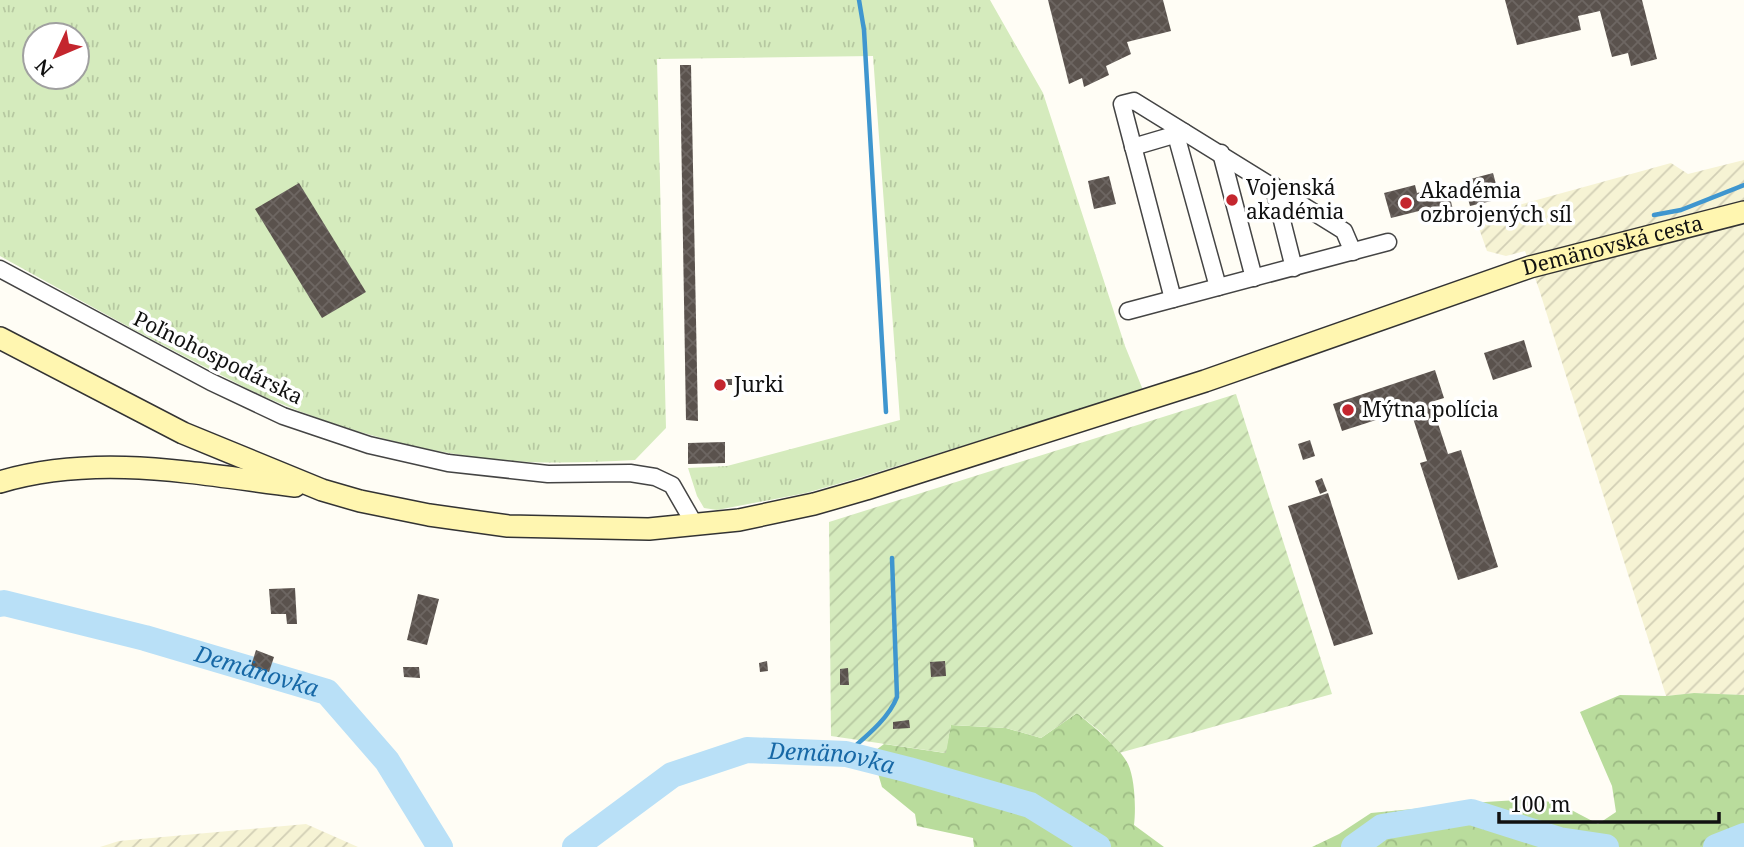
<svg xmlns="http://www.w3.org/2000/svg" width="1744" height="847" viewBox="0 0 1744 847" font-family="'Noto Serif',serif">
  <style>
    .farmland { fill: url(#farmland-furrows) }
    .grass { fill: url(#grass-tufts); fill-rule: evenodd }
    .forest { fill: url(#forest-crowns) }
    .garden { fill: url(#garden-furrows) }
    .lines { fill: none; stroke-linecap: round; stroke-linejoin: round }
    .stream { stroke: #3f96cf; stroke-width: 4.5 }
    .river { stroke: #b9e0f7; stroke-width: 26 }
    .building { fill: url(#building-cross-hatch) }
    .minor-casing { stroke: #444; stroke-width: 19 }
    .secondary-casing { stroke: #333; stroke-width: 24 }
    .minor { stroke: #fff; stroke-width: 16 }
    .secondary { stroke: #fff6b0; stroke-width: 21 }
    .poi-dot { fill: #c4262e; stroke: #fff; stroke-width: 2.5 }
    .labels { text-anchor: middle; stroke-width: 7; stroke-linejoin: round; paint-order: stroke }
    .poi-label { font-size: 21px; fill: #111; stroke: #fff; text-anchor: start }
    .street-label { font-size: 21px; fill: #111; stroke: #fff }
    .water-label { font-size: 23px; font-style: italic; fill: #1768a6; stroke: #fff }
  </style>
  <defs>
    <pattern id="farmland-furrows" width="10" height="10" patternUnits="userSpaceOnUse" patternTransform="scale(1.75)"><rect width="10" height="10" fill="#f6f3d4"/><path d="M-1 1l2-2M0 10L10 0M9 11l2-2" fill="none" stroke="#d2cfb5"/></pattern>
    <pattern id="grass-tufts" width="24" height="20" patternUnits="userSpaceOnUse" patternTransform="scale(1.75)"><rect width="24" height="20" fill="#d5ebbd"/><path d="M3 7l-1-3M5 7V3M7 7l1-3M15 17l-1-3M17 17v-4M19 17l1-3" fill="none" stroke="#b6c8a1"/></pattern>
    <pattern id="forest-crowns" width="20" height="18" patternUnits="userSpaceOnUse" patternTransform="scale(1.75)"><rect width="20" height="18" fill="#b9dc9c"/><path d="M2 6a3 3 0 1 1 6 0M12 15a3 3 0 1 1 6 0" fill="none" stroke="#9ebc85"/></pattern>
    <pattern id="garden-furrows" width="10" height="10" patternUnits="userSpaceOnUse" patternTransform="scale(1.75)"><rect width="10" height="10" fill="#d5ebbd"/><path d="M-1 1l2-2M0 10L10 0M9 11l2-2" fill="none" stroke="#b6c8a1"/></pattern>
    <pattern id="building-cross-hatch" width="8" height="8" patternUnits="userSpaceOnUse" patternTransform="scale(1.75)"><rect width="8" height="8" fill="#5a524d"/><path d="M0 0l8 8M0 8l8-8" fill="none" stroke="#6d6662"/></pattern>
  </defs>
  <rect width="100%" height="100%" fill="#fffdf5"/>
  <!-- farmland -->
  <g class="farmland">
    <polygon points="1744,160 1744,695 1694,693 1666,696 1539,289 1525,251 1506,256 1487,251 1475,217 1671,163 1688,174"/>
    <polygon points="306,824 358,847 100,847 119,841"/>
  </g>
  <!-- grass -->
  <path class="grass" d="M0 0H990L1043 93 1125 346 1143 390 855 479 806 493 717 510 704 508 697 496 688 468 727 466 900 420 873 56 657 59 666 428 635 460C594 462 553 464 513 461 431 455 347 432 272 400 248 390 224 376 201 365 133 330 67 293 0 256ZM35 35H77V77H35Z"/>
  <!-- forest -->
  <g class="forest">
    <polygon points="1694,693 1744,695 1744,847 1312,847 1339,834 1371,813 1485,802 1535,799 1560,804 1598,824 1616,812 1612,786 1580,712 1620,695 1666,696"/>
    <path d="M1077 713C1091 725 1120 747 1128 764 1135 779 1136 809 1134 825L1164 847H974L973 838 917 826 915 814 882 787 872 753 884 744 945 753 951 725 1006 728 1041 738Z"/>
  </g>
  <!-- garden -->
  <polygon class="garden" points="1236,394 1332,694 1119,753 1102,733 1077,713 1041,738 1006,728 951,725 946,753 831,736 829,522"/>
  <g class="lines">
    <!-- stream -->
    <g class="stream">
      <polyline points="859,0 864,30 886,412"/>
      <polyline points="1654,215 1681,210 1744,185"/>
      <path d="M846 754C864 738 888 720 897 697L892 558"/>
    </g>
    <!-- river -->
    <g class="river">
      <path id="s1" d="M0 604 4 603 145 638 327 692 387 761 440 847"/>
      <path id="s2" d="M575 847 672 775 747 750 846 754 909 770 1030 805 1098 847"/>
      <polyline points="1354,847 1382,827 1471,812 1559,840 1606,847"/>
      <polyline points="1716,847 1744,836"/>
    </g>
  </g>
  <!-- building -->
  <g class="building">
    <polygon points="1048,0 1163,0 1171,31 1127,42 1131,54 1106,66 1109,75 1084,87 1082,78 1069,84"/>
    <polygon points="1505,0 1642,0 1657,59 1631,66 1628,53 1612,57 1600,11 1578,16 1581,30 1517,45"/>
    <polygon points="680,65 691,65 698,421 686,420"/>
    <polygon points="1493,173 1500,199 1470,206 1463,181"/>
    <polygon points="1109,176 1116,204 1094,209 1088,181"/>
    <polygon points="299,183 366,292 322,318 255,209"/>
    <polygon points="1415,185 1417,193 1447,185 1453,210 1425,217 1423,210 1391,218 1384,193"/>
    <polygon points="1524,340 1532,367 1493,380 1484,353"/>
    <polygon points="1435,370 1444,398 1431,402 1448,454 1461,450 1498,567 1458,580 1420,463 1427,461 1410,409 1342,431 1333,404"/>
    <polygon points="716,379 732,379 732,385 727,385 727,390 717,390"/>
    <polygon points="1310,440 1315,456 1303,460 1298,444"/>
    <polygon points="725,442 725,463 688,464 688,443"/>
    <polygon points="1322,478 1327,491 1320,494 1315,481"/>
    <polygon points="1328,493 1373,634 1334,646 1288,506"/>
    <polygon points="295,588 297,624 287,624 286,614 271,614 269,589"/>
    <polygon points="418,594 439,599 427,645 407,640"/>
    <polygon points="256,650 274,657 269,672 251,666"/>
    <polygon points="767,661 768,671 760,672 759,663"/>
    <polygon points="945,661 946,676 931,677 930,662"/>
    <polygon points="403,667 419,667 420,678 404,677"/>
    <polygon points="848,668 849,685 840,685 840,669"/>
    <polygon points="909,720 910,728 893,729 893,722"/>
  </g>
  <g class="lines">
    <!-- minor casing -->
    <g class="minor-casing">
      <g id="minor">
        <polyline points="1176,135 1218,287"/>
        <polyline points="1133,147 1184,132"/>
        <polyline points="1221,153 1254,278"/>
        <polyline points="1273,185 1294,268"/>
        <polyline points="0,269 211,382 283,416 369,445 448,463 548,474 630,473 655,477 672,485 695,525"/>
        <polyline points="1173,299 1122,104 1134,101 1344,231 1353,252"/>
        <polyline points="1128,311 1388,242"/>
      </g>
    </g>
    <!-- secondary casing -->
    <g class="secondary-casing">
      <g id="secondary">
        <path id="s3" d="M0 338 183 433 322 490 360 501 429 515 508 526 649 529 739 520 814 504 866 489 1205 381 1530 267 1744 212"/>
        <path d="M0 482C98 453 197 474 295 486"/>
      </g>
    </g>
    <!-- minor -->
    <use href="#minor" class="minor"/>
    <!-- secondary -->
    <use href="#secondary" class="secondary"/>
  </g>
  <!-- markers -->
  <g class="poi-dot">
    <circle cx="1232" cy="200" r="7"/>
    <circle cx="1406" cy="203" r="7"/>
    <circle cx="720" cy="385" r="7"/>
    <circle cx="1348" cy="410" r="7"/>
  </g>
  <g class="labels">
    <!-- poi labels -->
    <g class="poi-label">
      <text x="1246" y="195">Vojenská<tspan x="1246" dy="24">akadémia</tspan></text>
      <text x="1420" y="198">Akadémia<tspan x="1420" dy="24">ozbrojených síl</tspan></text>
      <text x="734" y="392">Jurki</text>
      <text x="1362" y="417">Mýtna polícia</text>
    </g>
    <!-- street labels -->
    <g class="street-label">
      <text dy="7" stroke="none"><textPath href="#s3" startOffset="1694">Demänovská cesta</textPath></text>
      <text transform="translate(218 358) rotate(26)" y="7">Poľnohospodárska</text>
    </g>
    <!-- water labels -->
    <g class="water-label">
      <text dy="8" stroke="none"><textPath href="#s1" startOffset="266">Demänovka</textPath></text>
      <text dy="8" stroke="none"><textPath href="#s2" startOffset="285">Demänovka</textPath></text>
    </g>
  </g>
  <!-- north arrow -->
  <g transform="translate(56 56) rotate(226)"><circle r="33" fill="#ffffff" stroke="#a0a0a0" stroke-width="2"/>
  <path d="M0-5L12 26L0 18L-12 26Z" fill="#c4262e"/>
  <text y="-10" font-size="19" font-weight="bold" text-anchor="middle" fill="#111111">N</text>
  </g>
  <!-- scale -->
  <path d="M1499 812v10h220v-10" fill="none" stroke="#111111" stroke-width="3.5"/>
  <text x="1510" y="812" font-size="21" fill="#111111" stroke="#ffffff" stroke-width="5" paint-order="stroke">100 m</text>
</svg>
